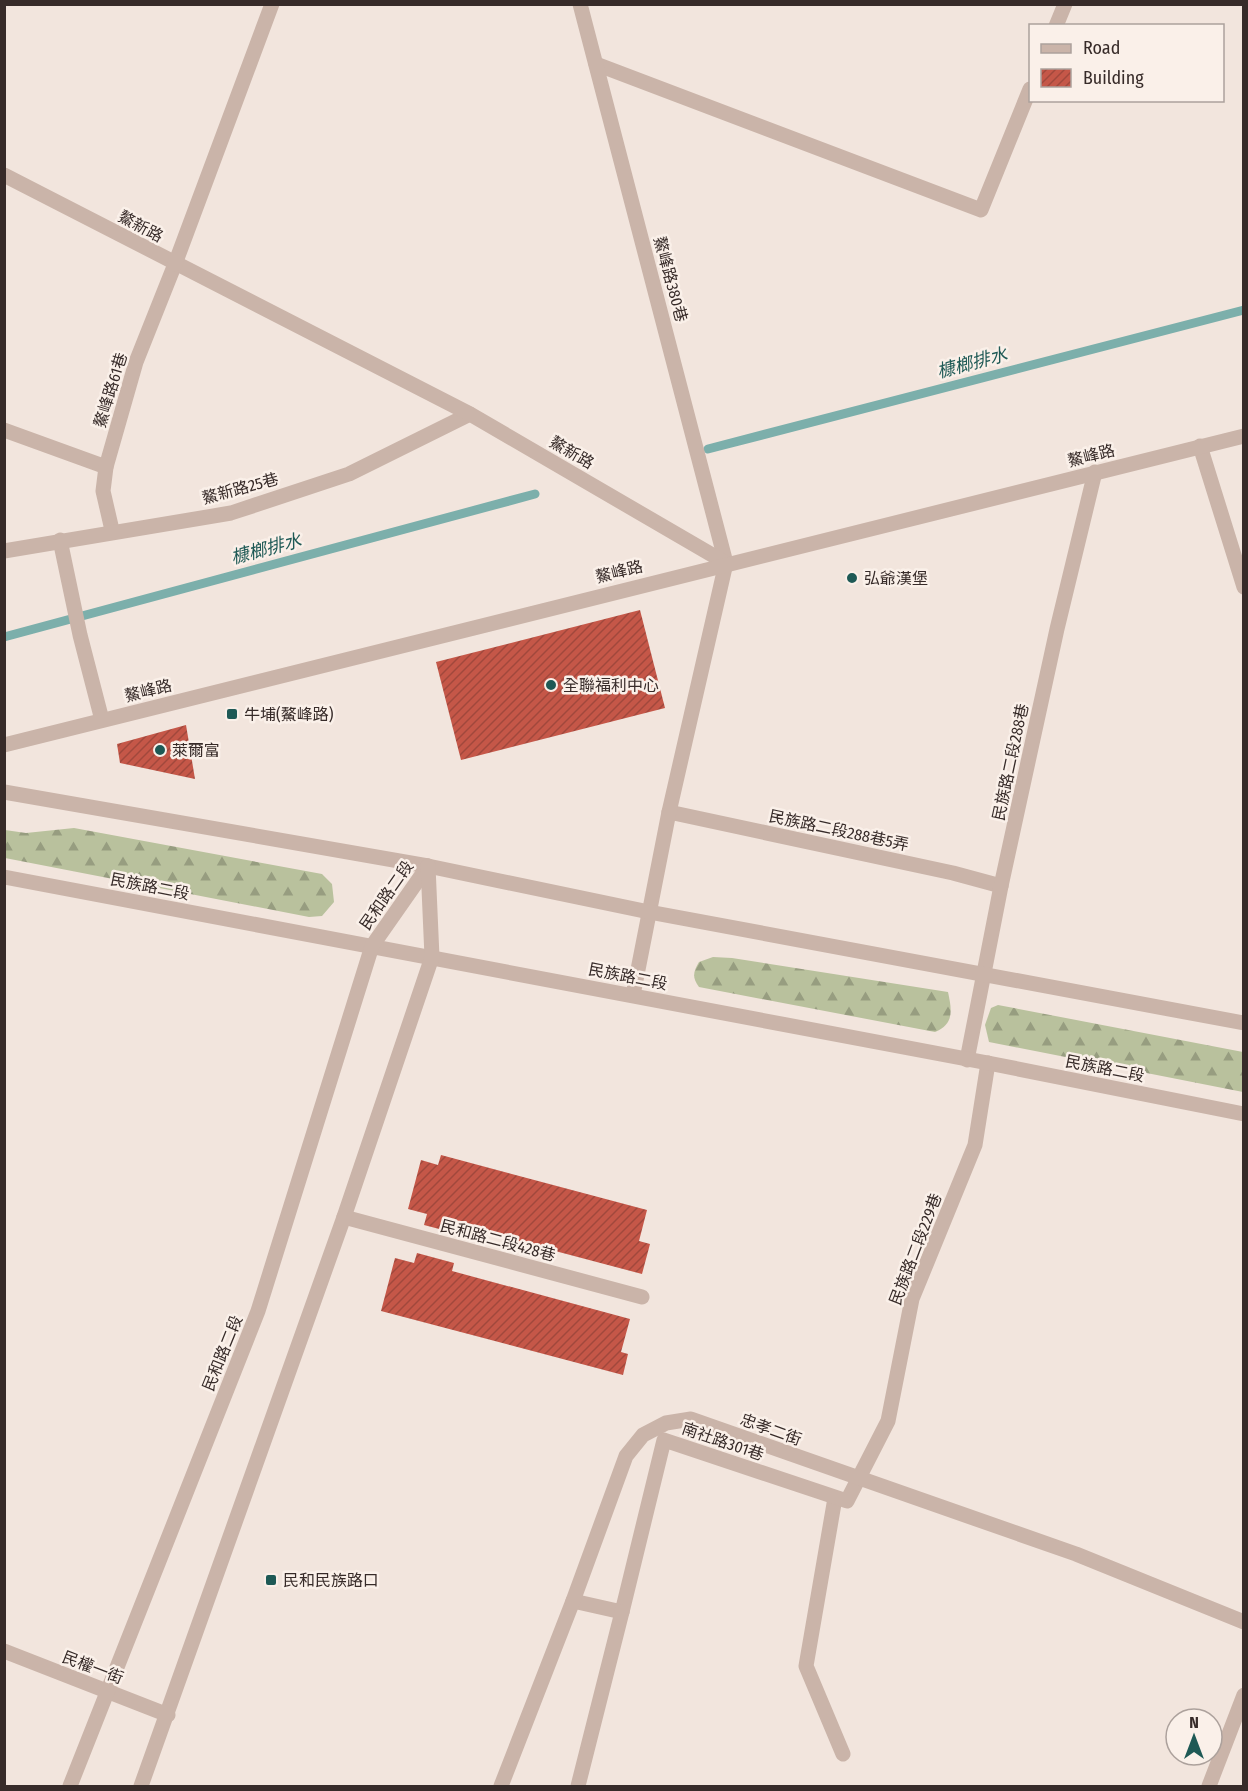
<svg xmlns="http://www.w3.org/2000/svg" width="1248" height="1791" viewBox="0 0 1248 1791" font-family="'Fira Sans Condensed','Noto Sans TC',sans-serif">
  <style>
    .forest { fill: url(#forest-firs) }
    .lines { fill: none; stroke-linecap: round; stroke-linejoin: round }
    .stream { stroke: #7cafab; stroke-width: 9 }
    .building { fill: url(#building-hatch) }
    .service { stroke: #cab4a9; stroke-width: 15 }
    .minor { stroke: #cab4a9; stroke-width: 15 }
    .tertiary { stroke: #cab4a9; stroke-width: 15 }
    .poi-dot { fill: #1e5955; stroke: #faf0e9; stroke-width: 2 }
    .labels { text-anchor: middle; stroke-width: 5; stroke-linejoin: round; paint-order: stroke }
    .street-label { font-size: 16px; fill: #372b29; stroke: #faf0e9 }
    .poi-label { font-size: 16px; fill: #372b29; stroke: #faf0e9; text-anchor: start }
    .water-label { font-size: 18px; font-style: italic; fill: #1e5955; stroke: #faf0e9 }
  </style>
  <defs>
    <pattern id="forest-firs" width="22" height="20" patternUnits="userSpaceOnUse" patternTransform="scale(1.5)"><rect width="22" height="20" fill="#b9c19d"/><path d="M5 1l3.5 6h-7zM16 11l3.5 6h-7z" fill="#979d80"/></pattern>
    <pattern id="building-hatch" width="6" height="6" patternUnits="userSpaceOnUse" patternTransform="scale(1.5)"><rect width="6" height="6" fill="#c55748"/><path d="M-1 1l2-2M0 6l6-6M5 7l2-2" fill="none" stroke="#a1483c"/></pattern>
  </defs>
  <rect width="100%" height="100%" fill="#f2e5dd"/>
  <!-- forest -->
  <g class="forest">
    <polygon points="74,828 322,874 332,884 334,902 322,916 309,917 5,858 5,830 26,833"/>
    <path d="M713 957 732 958 948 992C952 1011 954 1024 935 1032L699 987C692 978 693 972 699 962Z"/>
    <polygon points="998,1005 1243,1052 1243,1092 989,1042 985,1025 991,1008"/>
  </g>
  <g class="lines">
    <!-- stream -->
    <g class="stream">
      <polyline points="708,449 1244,310"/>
      <polyline points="4,637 535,494"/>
    </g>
  </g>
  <!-- building -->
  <g class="building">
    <polygon points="640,610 665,708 461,760 436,662"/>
    <polygon points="186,725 195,779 120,763 117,744"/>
    <polygon points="441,1155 647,1210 639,1241 650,1244 642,1274 464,1227 462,1235 424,1225 427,1214 408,1209 421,1160 438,1165"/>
    <polygon points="417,1253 454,1263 452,1271 630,1319 621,1352 628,1354 623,1375 381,1311 395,1258 414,1263"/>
  </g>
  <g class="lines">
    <!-- service -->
    <g class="service">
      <polyline points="1056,26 1065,4"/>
      <polyline points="596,64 981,210 1030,89"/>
      <polyline points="4,430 106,467"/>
      <polyline points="1200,446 1244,587"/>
      <polyline points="112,530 103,491 106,467 136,362 175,264"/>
      <polyline points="60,540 80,635 102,720"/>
      <polyline points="4,551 231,513 349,474 470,414"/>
      <polyline points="669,812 953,873 1001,886"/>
      <polyline points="967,1060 1001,886 1057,629 1095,472"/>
      <polyline points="835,1498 806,1666 843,1754"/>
      <polyline points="573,1601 622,1612 664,1440 847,1501 888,1421 912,1299 975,1145 988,1063"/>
      <polyline points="578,1786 622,1612"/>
      <polyline points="1209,1786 1244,1695"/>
    </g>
    <!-- minor -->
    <g class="minor">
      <polyline points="580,4 726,563"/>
      <polyline points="4,175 470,414 726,563 669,812 633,995"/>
      <polyline points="175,264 272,4"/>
      <polyline points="344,1217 642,1297"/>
      <polyline points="4,1651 168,1715"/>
      <polyline points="501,1786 573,1601 626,1456 643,1435 666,1423 691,1419 1076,1554 1244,1622"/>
    </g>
    <!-- tertiary -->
    <g class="tertiary">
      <polyline points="4,745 1244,436"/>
      <polyline points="4,792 428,866 649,912 1244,1023"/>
      <polyline points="4,877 988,1063 1244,1114"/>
      <polyline points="70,1786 258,1311 372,946 428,866"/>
      <polyline points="141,1786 344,1217 432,957 428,866"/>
    </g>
  </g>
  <!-- markers -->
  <g class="poi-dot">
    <circle cx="852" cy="578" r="6"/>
    <circle cx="551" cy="685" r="6"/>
    <rect x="226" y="708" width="12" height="12" rx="3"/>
    <circle cx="160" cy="750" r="6"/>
    <rect x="265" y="1574" width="12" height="12" rx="3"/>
  </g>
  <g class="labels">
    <!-- street labels -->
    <g class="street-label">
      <text transform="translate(141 226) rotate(28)" y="6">鰲新路</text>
      <text transform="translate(671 279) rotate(75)" y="6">鰲峰路380巷</text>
      <text transform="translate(110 390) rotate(-73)" y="6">鰲峰路61巷</text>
      <text transform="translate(572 452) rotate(30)" y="6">鰲新路</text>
      <text transform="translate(1091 455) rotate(-14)" y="6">鰲峰路</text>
      <text transform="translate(240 488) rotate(-15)" y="6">鰲新路25巷</text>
      <text transform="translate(619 571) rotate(-14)" y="6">鰲峰路</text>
      <text transform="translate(148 690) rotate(-14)" y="6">鰲峰路</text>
      <text transform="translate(1010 762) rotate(-78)" y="6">民族路二段288巷</text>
      <text transform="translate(839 830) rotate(12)" y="6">民族路二段288巷5弄</text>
      <text transform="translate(150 886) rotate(11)" y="6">民族路二段</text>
      <text transform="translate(386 895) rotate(-55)" y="6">民和路二段</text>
      <text transform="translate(628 976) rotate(11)" y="6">民族路二段</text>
      <text transform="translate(1105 1068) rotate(11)" y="6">民族路二段</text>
      <text transform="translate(498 1240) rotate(15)" y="6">民和路二段428巷</text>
      <text transform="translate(915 1249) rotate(-69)" y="6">民族路二段229巷</text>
      <text transform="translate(222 1353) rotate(-68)" y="6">民和路二段</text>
      <text transform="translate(771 1429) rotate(20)" y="6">忠孝二街</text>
      <text transform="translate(723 1441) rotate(19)" y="6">南社路301巷</text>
      <text transform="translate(93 1667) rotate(21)" y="6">民權一街</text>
    </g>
    <!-- poi labels -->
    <g class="poi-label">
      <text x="864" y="584">弘爺漢堡</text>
      <text x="563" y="691">全聯福利中心</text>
      <text x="244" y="720">牛埔(鰲峰路)</text>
      <text x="172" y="756">萊爾富</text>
      <text x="283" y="1586">民和民族路口</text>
    </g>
    <!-- water labels -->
    <g class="water-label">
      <text transform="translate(972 363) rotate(-15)" y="6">槺榔排水</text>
      <text transform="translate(266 549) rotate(-15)" y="6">槺榔排水</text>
    </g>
  </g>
  <!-- border -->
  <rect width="1248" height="1791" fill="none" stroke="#372b29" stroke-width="12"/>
  <!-- legend -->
  <rect x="1029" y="24" width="195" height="78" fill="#faf0e9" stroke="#aca19c" stroke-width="1.5"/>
  <rect x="1041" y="44" width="30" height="9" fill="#cab4a9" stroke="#aca19c" stroke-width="1.5"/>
  <text x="1083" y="54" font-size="18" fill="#372b29">Road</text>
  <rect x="1041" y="69" width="30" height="18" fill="url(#building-hatch)" stroke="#aca19c" stroke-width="1.5"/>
  <text x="1083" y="84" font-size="18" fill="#372b29">Building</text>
  <!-- north arrow -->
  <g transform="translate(1194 1737)"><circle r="28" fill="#faf0e9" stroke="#aca19c" stroke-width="1.5"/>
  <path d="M0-4.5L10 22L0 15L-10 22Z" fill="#1e5955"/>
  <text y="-9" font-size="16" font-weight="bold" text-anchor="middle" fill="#372b29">N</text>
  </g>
</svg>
